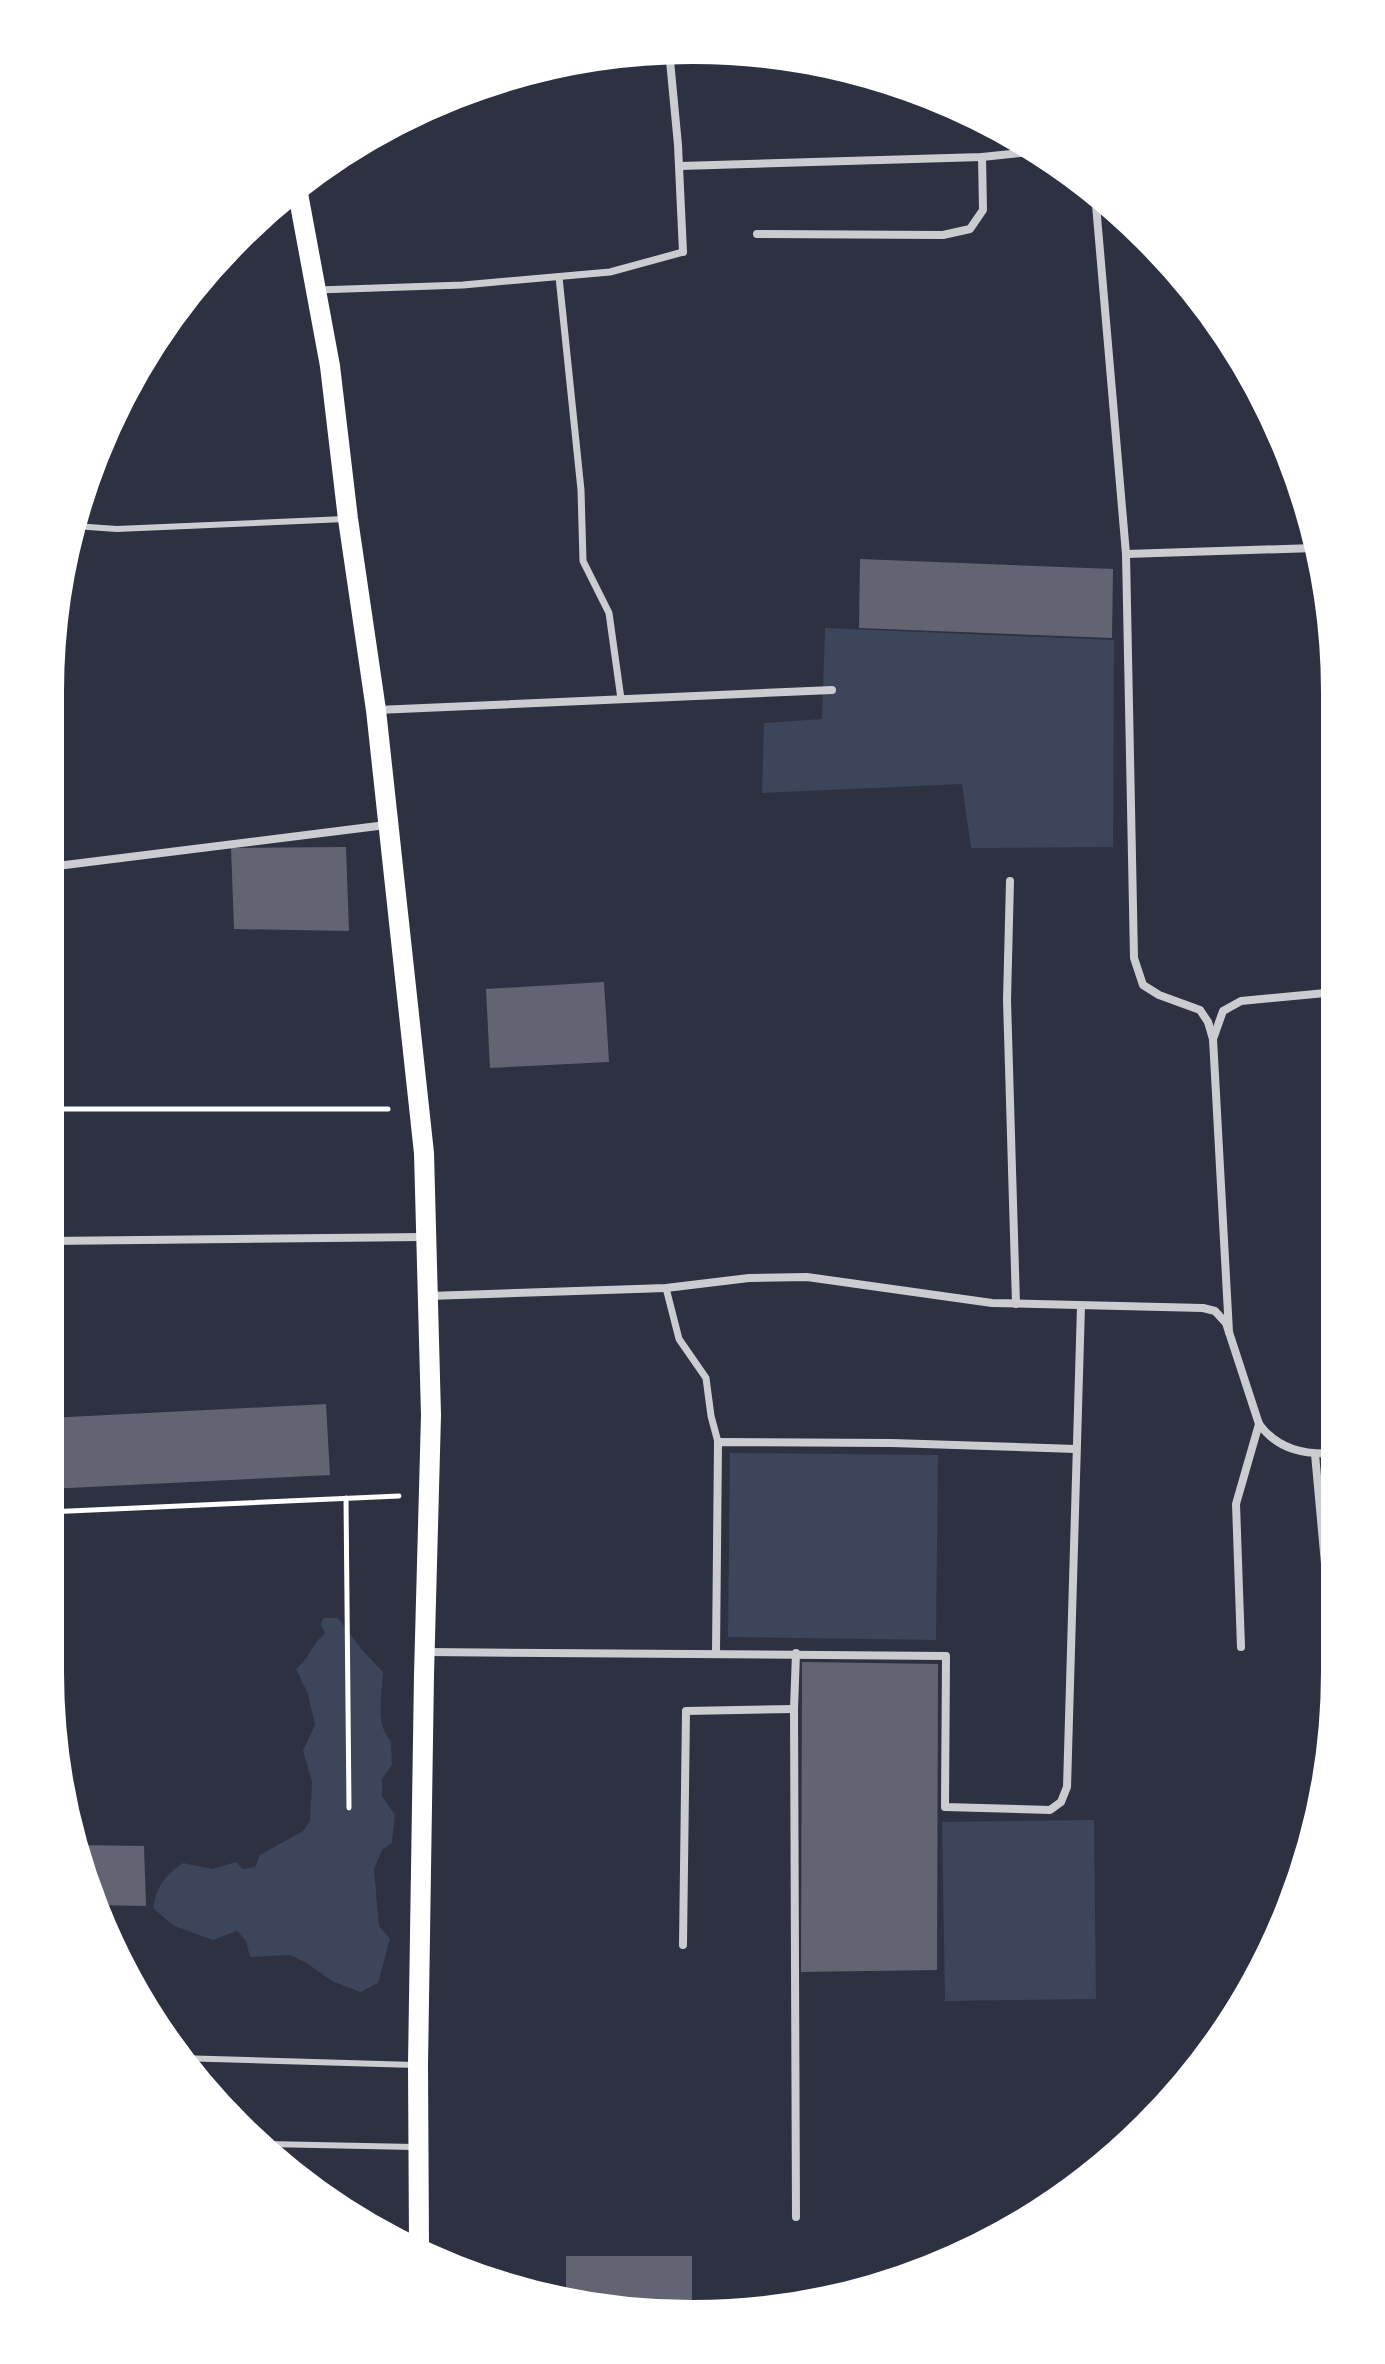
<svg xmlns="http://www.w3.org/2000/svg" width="1385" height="2364" viewBox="0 0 1385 2364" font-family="'Alegreya Sans',sans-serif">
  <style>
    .green { fill: #3c4559 }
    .building { fill: #626471 }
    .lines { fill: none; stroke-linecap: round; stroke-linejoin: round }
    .path { stroke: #fff; stroke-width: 5 }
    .service { stroke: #caccd0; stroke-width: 6 }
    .pedestrian { stroke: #caccd0; stroke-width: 7 }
    .minor { stroke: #caccd0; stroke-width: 8 }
    .primary { stroke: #fff; stroke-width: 20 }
    .rim { fill: none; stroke: #fff; stroke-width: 4 }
  </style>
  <rect width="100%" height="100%" fill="#2d3142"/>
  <!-- green -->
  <g class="green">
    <polygon points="825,628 1114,640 1113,847 971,848 962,784 762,793 764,723 822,719"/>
    <polygon points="730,1453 938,1455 936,1640 728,1637"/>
    <path d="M323 1618H338L363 1651 383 1672C382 1693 375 1726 391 1741L392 1765 382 1779V1796L395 1815 392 1843 382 1850 374 1869 379 1926 390 1939 378 1983 360 1992 332 1981 305 1962 290 1955 250 1957 246 1941 237 1931 213 1940 174 1926 153 1908C158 1884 164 1877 183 1863L212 1869 236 1862 243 1869 255 1867 260 1855 303 1831 310 1821 312 1782 303 1750 315 1725 308 1694 296 1669C309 1659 312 1644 325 1633L321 1625Z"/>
    <polygon points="1094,1820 1096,1999 945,2001 942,1822"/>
  </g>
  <!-- building -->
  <g class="building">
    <polygon points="860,559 1113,569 1112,638 859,628"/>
    <polygon points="346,847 349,931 234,929 231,848"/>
    <polygon points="604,982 609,1062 490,1068 486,989"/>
    <polygon points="326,1404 330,1475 48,1489 48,1418"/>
    <polygon points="802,1662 938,1664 937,1970 801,1972"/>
    <polygon points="77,1845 144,1846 146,1906 96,1905 82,1878"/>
    <polygon points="566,2256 692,2256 692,2316 566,2299"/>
  </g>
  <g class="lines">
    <!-- path -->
    <g class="path">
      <polyline points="49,1109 388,1109"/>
      <polyline points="346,1498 349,1808"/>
      <polyline points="48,1512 399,1496"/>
    </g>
    <!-- service -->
    <g class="service">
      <polyline points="74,526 117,529 345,519"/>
      <polyline points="178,2058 415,2065"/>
      <polyline points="266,2144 414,2147"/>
    </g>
    <!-- pedestrian -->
    <g class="pedestrian">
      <polyline points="559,277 581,490 583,561 609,613 621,699"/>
      <polyline points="318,290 463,285 610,272 683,252"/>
      <polyline points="666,1288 679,1339 706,1378 711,1416 718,1442"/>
    </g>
    <!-- minor -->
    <g class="minor">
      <polyline points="669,50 678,145 683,252"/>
      <polyline points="680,166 982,157 1039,151"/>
      <polyline points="1095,193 1126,554 1134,958 1143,985 1159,995 1200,1010 1208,1022 1213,1039 1229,1332"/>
      <polyline points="757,234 943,235 970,229 983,210 982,157"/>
      <polyline points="1126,554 1315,548"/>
      <polyline points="377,710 832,690"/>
      <polyline points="49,867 386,825"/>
      <polyline points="1010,881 1007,1000 1016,1304"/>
      <polyline points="1213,1039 1223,1011 1241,1001 1336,992"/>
      <polyline points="49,1241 424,1237"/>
      <path d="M429 1296 666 1288 749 1278 807 1277 992 1303 1203 1308 1215 1311 1226 1323 1259 1424C1278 1450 1305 1455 1336 1453"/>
      <polyline points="1315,1454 1336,1684"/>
      <polyline points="1241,1647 1236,1504 1259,1424"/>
      <polyline points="426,1652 946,1656 945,1807 1050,1810 1061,1802 1067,1787 1081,1306"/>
      <polyline points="716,1654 718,1442 892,1443 1076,1449"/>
      <polyline points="683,1945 686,1711 794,1709"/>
      <polyline points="796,2217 794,1709 796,1653"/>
    </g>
    <!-- primary -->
    <polyline class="primary" points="297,188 330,366 348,519 376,710 424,1153 431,1415 424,1675 418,2065 419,2246"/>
  </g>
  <!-- crop -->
  <path d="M0 0H1385V2364H0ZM692 62H693A630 630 0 0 1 1323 692V1672A630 630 0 0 1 693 2302H692A630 630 0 0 1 62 1672V692A630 630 0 0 1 692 62Z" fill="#fff" fill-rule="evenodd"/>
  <path class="rim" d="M692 62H693A630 630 0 0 1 1323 692V1672A630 630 0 0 1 693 2302H692A630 630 0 0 1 62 1672V692A630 630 0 0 1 692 62Z"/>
</svg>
